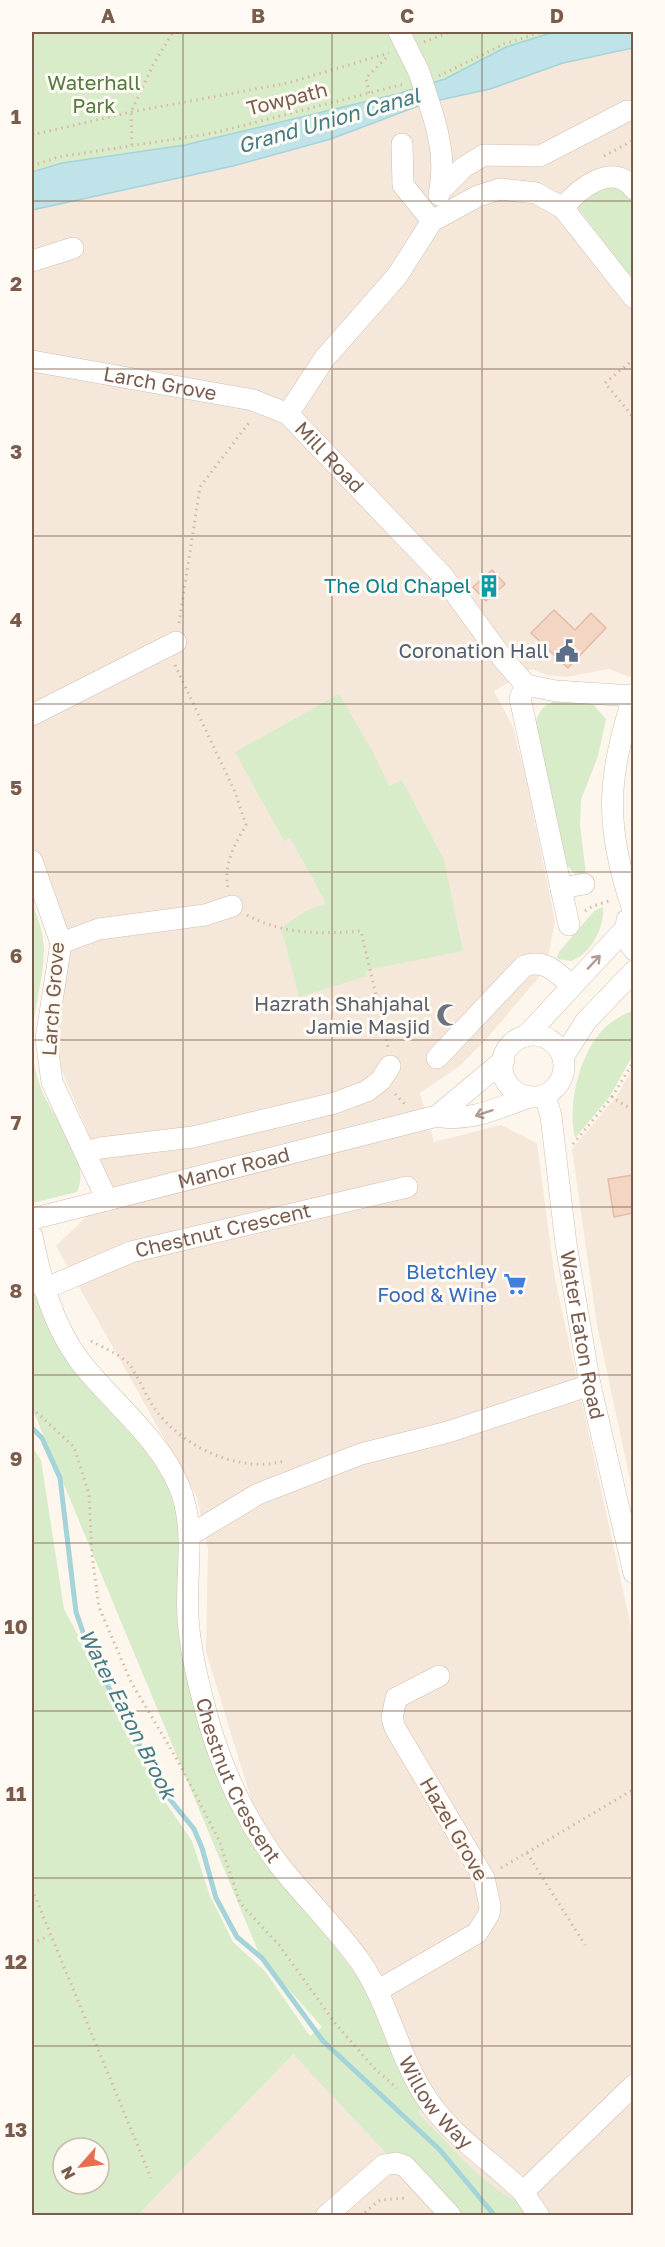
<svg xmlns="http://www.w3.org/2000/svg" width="665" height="2247" viewBox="0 0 665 2247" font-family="'Golos Text',sans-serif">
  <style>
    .residential { fill: #f5e8da }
    .green { fill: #d8ecc9; fill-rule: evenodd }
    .water { fill: #bfe3e8; stroke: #a5d3da; stroke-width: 1.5 }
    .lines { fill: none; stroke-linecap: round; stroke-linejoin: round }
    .stream { stroke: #a5d3da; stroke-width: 5 }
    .building { fill: #f3d5c3; stroke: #e6bba3; stroke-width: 1.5 }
    .minor-casing { stroke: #d1beb0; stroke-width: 22 }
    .path { stroke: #d9b8a5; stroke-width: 3; stroke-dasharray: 1.5 4.5; stroke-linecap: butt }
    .minor { stroke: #fff; stroke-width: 21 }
    .minor-bridge-casing { stroke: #d1beb0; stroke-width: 22; stroke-linecap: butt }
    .minor-bridge { stroke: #fff; stroke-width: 21 }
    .oneway { stroke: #af9d94 }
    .grid { fill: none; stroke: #7a5c4d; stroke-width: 1.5; stroke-opacity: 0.55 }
    .labels { text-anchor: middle; stroke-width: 6; stroke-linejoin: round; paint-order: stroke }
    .park-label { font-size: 20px; fill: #537a41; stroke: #fffaf3 }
    .street-label { font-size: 20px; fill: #7a5c4d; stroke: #fffaf3 }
    .culture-label { font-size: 20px; fill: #0d838f; stroke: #fffaf3; text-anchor: end }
    .service-label { font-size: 20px; fill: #4e5e75; stroke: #fffaf3; text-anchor: end }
    .worship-label { font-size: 20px; fill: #5b616d; stroke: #fffaf3; text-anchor: end }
    .shop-label { font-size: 20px; fill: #366cbe; stroke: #fffaf3; text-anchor: end }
    .water-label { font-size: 21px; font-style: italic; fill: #437c86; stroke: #fffaf3 }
    .neatline { fill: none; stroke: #7a5c4d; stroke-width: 2 }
    .grid-label { font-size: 20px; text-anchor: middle; font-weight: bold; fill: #7a5c4d }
  </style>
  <rect width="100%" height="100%" fill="#fdf6ec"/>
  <!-- residential -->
  <g class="residential">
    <polygon points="633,48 633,678 609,669 566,677 547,675 532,669 494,691 513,727 526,778 555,921 547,963 541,975 488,1037 461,1065 420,1093 434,1142 501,1125 537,1143 555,1279 633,1636 633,2215 138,2215 293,2053 385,2151 252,1802 206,1652 208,1549 197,1497 56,1246 113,1191 58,1062 55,941 32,869 32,210 233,166 331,139 426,103 490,89 563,63"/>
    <polygon points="633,1067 633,1494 597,1325 572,1149 617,1096"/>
  </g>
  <!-- green -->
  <g class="green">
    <polygon points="32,32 554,32 506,47 445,79 397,94 185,145 62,163 32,172"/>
    <polygon points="601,186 626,190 633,202 633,280 577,206"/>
    <polygon points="339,694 373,752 389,786 402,780 444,860 463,951 366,970 367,976 299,997 281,928 306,911 326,903 290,838 284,841 235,752"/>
    <path d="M556 701 592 703 606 719 598 756 581 800 580 825 586 875 574 873 567 865 535 728C537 713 542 705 556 701Z"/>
    <path d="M32 901C37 917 44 933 44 950 42 1005 20 1034 42 1091 55 1122 92 1158 77 1192L32 1203Z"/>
    <path d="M603 907C605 927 591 954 571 961L557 959 559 952 594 911Z"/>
    <path d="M633 1010V1055L610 1096 575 1138C567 1103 580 1048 609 1024 616 1018 626 1014 633 1010Z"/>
    <path d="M32 1279C63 1327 95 1376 127 1424 144 1449 171 1474 176 1505 185 1555 175 1605 183 1655L294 1893 362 1983 423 2106 418 2113C448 2143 486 2190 526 2205L532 2215H462L412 2162 386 2153 293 2054 138 2215H32V1447L41 1460 64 1609 135 1742 155 1787 192 1841 210 1896 233 1942 265 1971 310 2036 322 2027 261 1958 32 1408ZM63 2148H99V2184H63Z"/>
  </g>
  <!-- water -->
  <polygon class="water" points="554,32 633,32 633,48 563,63 490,89 426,103 331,139 233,166 32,210 32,172 62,163 185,145 397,94 445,79 506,47"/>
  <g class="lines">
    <!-- stream -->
    <polyline class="stream" points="32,1428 42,1438 60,1478 76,1612 90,1652 164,1792 194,1829 202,1848 216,1898 237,1937 262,1958 323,2041 440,2150 495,2216"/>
  </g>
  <!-- building -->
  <g class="building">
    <polygon points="492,570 505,584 486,601 473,587"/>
    <polygon points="554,610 575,630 591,613 606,628 568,668 531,633"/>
    <polygon points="633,1175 633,1213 614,1217 608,1179"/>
  </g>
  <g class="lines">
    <!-- minor casing -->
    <g class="minor-casing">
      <g id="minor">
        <polyline points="399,32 419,72"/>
        <path d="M432 112C441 141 445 166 439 195"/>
        <polyline points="402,144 403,185 432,221"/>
        <polyline points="440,191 464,167 484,155 540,156 627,111"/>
        <path d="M563 208C578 189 614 160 634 189"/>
        <polyline points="32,261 73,248"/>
        <path id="s1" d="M32 361 253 400 288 414 442 575 503 659 526 685 556 691 633 696"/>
        <polyline points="288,414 324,359 397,276 432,221 478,196 500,189 536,193 563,208 634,298"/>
        <polyline points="526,685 520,698 569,925"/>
        <polyline points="32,715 176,642"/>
        <polyline points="32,861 61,943 46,1039 52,1082 107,1200"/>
        <polyline points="561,888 584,884"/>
        <path d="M633 910C604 825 607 779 634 694"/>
        <polyline points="627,920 625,937 634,950"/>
        <polyline points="61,943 99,929 205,915 232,906"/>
        <circle cx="533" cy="1066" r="31"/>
        <polyline points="526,1036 625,929"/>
        <polyline points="563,1057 586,1021 634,971"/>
        <path d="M437 1058 524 966C546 959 556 972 571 985"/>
        <path id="s2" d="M545 1095 551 1116 566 1244 590 1385 634 1573"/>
        <path d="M437 1116C469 1123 500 1107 529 1097"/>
        <polyline points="87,1152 100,1148 193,1137 335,1103 367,1091 381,1080 390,1066"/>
        <path id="s3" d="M32 1219 437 1116 504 1060"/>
        <path id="s4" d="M32 1236C41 1280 52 1323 79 1360 111 1402 158 1436 179 1486 197 1529 185 1573 188 1618 190 1651 199 1685 207 1716 222 1770 246 1821 280 1866 306 1899 338 1929 362 1964 390 2006 399 2058 427 2099 452 2136 491 2161 523 2192"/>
        <path id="s5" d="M44 1289 131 1252 407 1187"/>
        <polyline points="190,1535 258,1494 361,1454 448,1432 590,1385"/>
        <polyline points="377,1991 477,1933 489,1914 490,1906 484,1878 395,1728 392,1718 396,1698 439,1676"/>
        <polyline points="326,2216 384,2165 396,2163 405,2166 451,2216"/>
        <polyline points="539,2216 523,2192 634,2085"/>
      </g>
    </g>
    <!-- path -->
    <g class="path">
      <polyline points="424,42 450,32"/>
      <polyline points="439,76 504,44 542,32"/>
      <polyline points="369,93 366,78 388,56"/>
      <polyline points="32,135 131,112 288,83 389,53"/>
      <polyline points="132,145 131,112 153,65 173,32"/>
      <polyline points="604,156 634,140"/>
      <polyline points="32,166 58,157 214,133 404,84"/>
      <polyline points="634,359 605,383 634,418"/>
      <polyline points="179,623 200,487 251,420"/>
      <path d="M175 665 235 792 246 825C235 844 223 864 228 888"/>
      <polyline points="585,911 593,906 609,901"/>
      <path d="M247 915C284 935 321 934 361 931L388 1047"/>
      <polyline points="395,1094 405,1104"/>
      <polyline points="612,1097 634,1061"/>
      <polyline points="573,1144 612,1097 634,1111"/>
      <path d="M91 1341C102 1347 117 1353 127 1362 134 1367 147 1399 155 1409 181 1446 239 1474 284 1461"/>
      <polyline points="32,1408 74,1447 89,1494 92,1555 99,1607 131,1682 178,1761 219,1840 240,1903 279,1945 335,2023 375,2069 397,2088"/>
      <polyline points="527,1853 585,1945"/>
      <polyline points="501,1868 634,1789"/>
      <polyline points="32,1889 151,2178"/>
      <polyline points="32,1943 49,1936"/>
      <polyline points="360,2216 380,2200 406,2198"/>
    </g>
    <!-- minor -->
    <use href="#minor" class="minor"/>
    <!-- minor-bridge casing -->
    <g class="minor-bridge-casing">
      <polyline id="minor-bridge" points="419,72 432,112"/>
    </g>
    <!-- minor-bridge -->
    <use href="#minor-bridge" class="minor-bridge"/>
  </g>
  <!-- one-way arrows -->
  <defs><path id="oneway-shaft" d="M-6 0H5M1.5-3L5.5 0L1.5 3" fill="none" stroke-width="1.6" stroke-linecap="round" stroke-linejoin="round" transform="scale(1.5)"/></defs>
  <g class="oneway">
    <use href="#oneway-shaft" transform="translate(594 962) rotate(-47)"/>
    <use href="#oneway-shaft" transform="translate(484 1113) rotate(162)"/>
  </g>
  <!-- grid -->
  <path class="grid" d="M183 32V2216M332 32V2216M482 32V2216M32 201H634M32 369H634M32 536H634M32 704H634M32 872H634M32 1040H634M32 1207H634M32 1375H634M32 1543H634M32 1711H634M32 1878H634M32 2046H634"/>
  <!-- icons -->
  <defs>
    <g id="building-bare" transform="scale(1.8)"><path d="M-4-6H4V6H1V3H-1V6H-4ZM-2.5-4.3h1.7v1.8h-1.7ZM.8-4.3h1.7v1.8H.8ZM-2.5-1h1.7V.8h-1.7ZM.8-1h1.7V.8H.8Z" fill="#0f9aa8" stroke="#fffaf3" stroke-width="2.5" paint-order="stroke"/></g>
    <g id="civic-bare" transform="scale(1.8)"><path d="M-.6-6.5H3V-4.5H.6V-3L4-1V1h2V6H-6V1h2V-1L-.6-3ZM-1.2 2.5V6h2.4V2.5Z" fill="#5c6f8a" stroke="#fffaf3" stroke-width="2.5" paint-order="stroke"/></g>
    <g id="mosque-bare" transform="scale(1.8)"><path d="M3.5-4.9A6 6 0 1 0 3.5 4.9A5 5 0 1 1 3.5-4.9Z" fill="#6b7280" stroke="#fffaf3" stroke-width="2.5" paint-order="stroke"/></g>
    <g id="supermarket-bare" transform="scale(1.8)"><path d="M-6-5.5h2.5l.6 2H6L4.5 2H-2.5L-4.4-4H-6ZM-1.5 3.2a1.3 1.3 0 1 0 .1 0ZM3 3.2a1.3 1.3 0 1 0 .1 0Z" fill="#3f7fe0" stroke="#fffaf3" stroke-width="2.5" paint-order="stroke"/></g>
  </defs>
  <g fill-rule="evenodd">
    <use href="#building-bare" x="489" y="586"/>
    <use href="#civic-bare" x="567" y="651"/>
    <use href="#mosque-bare" x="448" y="1015"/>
    <use href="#supermarket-bare" x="515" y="1284"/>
  </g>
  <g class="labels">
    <!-- park labels -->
    <g class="park-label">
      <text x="94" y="90">Waterhall<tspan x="94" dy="23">Park</tspan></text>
    </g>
    <!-- street labels -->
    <g class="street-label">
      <text transform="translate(287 99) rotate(-14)" y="7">Towpath</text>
      <text dy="7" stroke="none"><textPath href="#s1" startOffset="130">Larch Grove</textPath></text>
      <text dy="7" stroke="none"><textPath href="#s1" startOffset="322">Mill Road</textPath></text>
      <text transform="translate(53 999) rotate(-86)" y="7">Larch Grove</text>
      <text dy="7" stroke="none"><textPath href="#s3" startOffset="208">Manor Road</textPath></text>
      <text dy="7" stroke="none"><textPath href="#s5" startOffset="189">Chestnut Crescent</textPath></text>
      <text dy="7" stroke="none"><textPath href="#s2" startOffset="243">Water Eaton Road</textPath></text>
      <text dy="7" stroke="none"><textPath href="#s4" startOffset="600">Chestnut Crescent</textPath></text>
      <text transform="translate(454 1829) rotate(60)" y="7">Hazel Grove</text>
      <text dy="7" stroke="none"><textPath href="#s4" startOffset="982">Willow Way</textPath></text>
    </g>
    <!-- culture labels -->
    <g class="culture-label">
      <text x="471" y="593">The Old Chapel</text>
    </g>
    <!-- service labels -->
    <g class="service-label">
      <text x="549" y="658">Coronation Hall</text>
    </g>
    <!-- worship labels -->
    <g class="worship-label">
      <text x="430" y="1011">Hazrath Shahjahal<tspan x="430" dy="23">Jamie Masjid</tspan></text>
    </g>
    <!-- shop labels -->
    <g class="shop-label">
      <text x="497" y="1279">Bletchley<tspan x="497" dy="23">Food &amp; Wine</tspan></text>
    </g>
    <!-- water labels -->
    <g class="water-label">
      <text transform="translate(329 121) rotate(-16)" y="7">Grand Union Canal</text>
      <text transform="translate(127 1714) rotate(63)" y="7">Water Eaton Brook</text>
    </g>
  </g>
  <!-- border -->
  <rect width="665" height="2247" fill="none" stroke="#fffaf3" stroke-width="66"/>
  <!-- north arrow -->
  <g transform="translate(81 2166) rotate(242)"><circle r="28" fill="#fffaf3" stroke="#cabbb1" stroke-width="1.5"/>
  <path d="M0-4.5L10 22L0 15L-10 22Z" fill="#e76f51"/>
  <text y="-9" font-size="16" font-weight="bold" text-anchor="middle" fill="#7a5c4d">N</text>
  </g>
  <rect x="33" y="33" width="599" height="2181" class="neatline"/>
  <g class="grid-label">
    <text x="108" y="23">A</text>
    <text x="258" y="23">B</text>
    <text x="407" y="23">C</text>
    <text x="557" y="23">D</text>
    <text x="16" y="124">1</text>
    <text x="16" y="291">2</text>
    <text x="16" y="459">3</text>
    <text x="16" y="627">4</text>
    <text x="16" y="795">5</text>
    <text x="16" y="963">6</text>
    <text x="16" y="1130">7</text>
    <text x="16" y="1298">8</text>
    <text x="16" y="1466">9</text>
    <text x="16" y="1634">10</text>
    <text x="16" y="1801">11</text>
    <text x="16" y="1969">12</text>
    <text x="16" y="2137">13</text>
  </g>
</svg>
